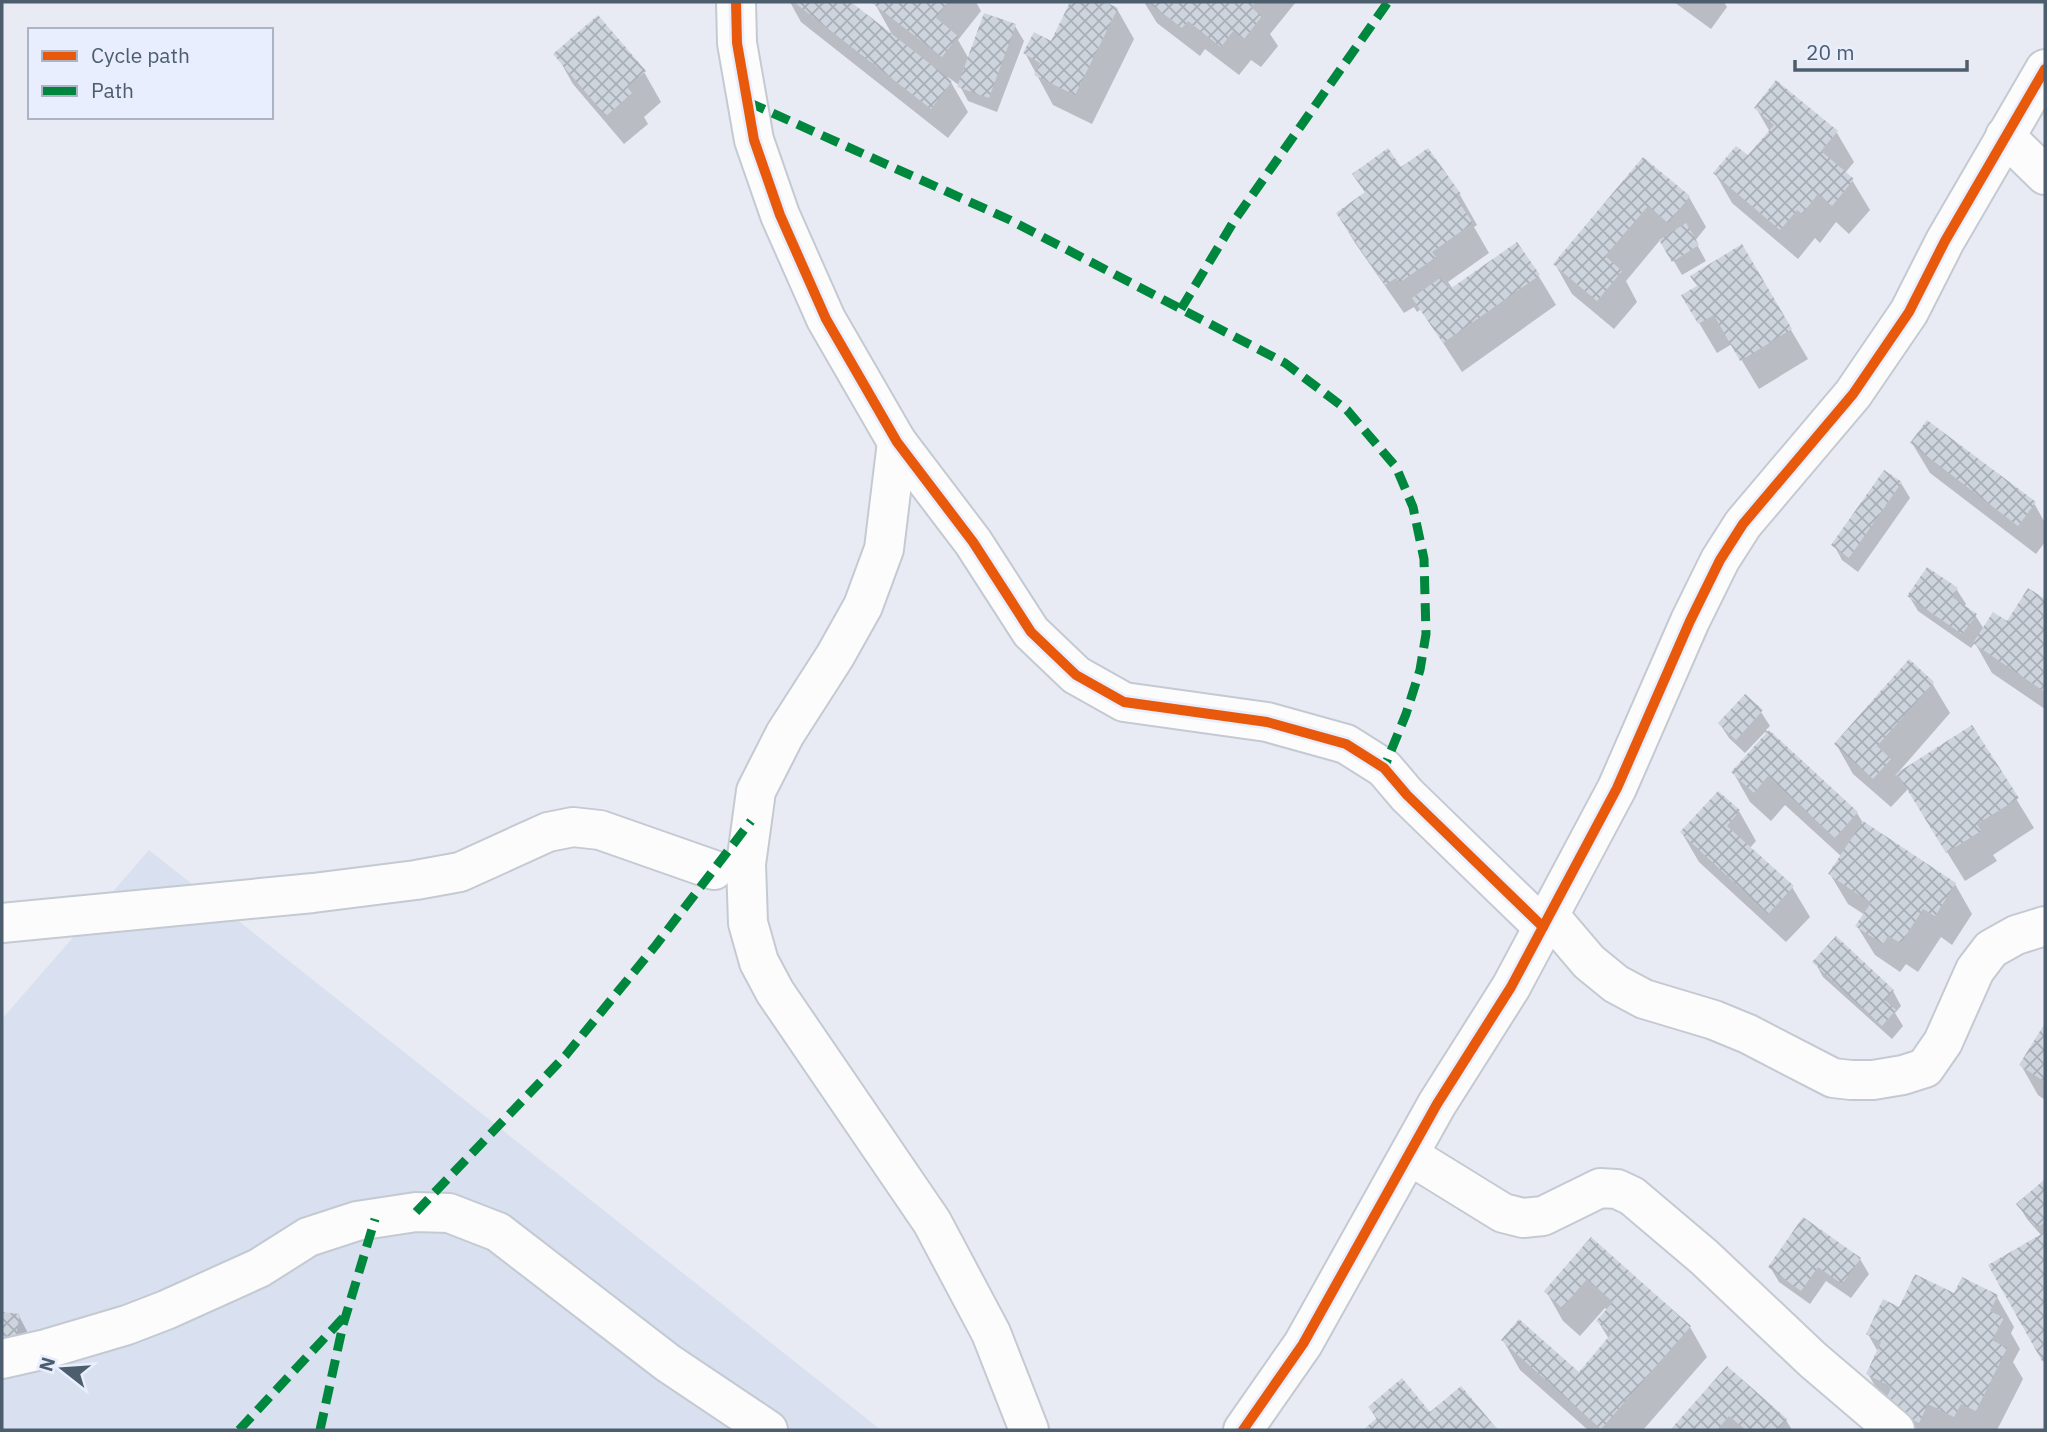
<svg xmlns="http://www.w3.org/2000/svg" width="2047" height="1432" viewBox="0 0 2047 1432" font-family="'IBM Plex Sans',sans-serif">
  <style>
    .residential { fill: #d9e0ef }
    .shadow { fill: #0003 }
    .building { fill: url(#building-cross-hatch) }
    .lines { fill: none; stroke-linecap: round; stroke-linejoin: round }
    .minor-casing { stroke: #c4cad2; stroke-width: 42 }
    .minor { stroke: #fcfcfd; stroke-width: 38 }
    .quiet { stroke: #00873e; stroke-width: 9; stroke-dasharray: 18 9; stroke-linecap: butt }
    .cycleway-casing { stroke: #e8eefd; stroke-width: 15 }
    .cycleway { stroke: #e8590c; stroke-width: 10 }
  </style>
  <defs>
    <pattern id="building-cross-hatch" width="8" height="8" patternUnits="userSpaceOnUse" patternTransform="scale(1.75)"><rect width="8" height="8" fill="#ced4dd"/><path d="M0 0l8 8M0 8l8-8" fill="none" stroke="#a9afb7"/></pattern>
  </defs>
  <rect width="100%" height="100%" fill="#e8ebf4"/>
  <!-- residential -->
  <polygon class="residential" points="149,850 881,1430 2,1430 2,1019"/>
  <!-- shadow -->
  <g class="shadow">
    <polygon points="790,2 848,2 894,38 874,2 976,2 981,11 958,40 969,59 1015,26 1024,41 997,112 968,101 960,86 948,77 968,112 948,138 801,22"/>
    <polygon points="1072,2 1101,2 1117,9 1134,39 1092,124 1053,105 1025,53 1052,43"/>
    <polygon points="1144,2 1296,2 1270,34 1278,46 1261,67 1251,60 1239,75 1205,49 1200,56 1157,23"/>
    <polygon points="1674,2 1724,2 1727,7 1711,29"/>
    <polygon points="556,54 644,72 661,102 644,117 648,124 624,144 573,84"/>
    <polygon points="1777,82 1837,133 1854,162 1845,173 1852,180 1870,210 1849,234 1836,222 1820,243 1815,238 1798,259 1732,203 1715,173 1749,158 1770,132 1756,108"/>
    <polygon points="1643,159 1689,197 1706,227 1695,241 1706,261 1682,275 1661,239 1626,281 1637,302 1614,329 1572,294 1555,264"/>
    <polygon points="1400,169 1460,195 1477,225 1474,227 1489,253 1448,282 1453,289 1538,275 1556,305 1462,372 1421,309 1417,312 1414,307 1404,313 1355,243 1338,214 1366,194 1354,174"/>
    <polygon points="1742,247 1808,359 1759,389 1732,344 1717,353 1683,296 1698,287"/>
    <polygon points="1912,443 2034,503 2045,523 2045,542 2036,554 1930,473"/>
    <polygon points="1901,483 1910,498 1858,572 1842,560 1834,545"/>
    <polygon points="1928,569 1957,590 1966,604 1964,607 1975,615 1984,629 2008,623 2029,590 2045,601 2045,709 1992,673 1975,643 1971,648 1918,611 1909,596"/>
    <polygon points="1932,683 1950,713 1895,776 1972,727 2034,828 1993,855 1997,861 1965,881 1908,789 1891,807 1853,774 1836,744"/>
    <polygon points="1761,712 1770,726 1766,730 1857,813 1863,823 1955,884 1972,914 1952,945 1941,937 1918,972 1906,964 1900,972 1875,955 1857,926 1865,915 1848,904 1830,874 1842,857 1785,805 1771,821 1750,802 1733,772 1768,734 1765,732 1745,753 1729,738 1720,724"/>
    <polygon points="1719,793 1739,811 1756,841 1749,849 1792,887 1810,917 1786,942 1699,862 1682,833"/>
    <polygon points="1815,962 1893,991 1901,1006 1895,1013 1903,1026 1892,1039 1823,977"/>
    <polygon points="2045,1026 2045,1100 2038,1095 2021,1065"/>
    <polygon points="2045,1181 2045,1364 1990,1265 2042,1236 2027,1219 2018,1204"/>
    <polygon points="1591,1240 1690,1327 1707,1357 1643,1430 1588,1430 1520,1370 1503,1340 1579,1374 1609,1339 1598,1321 1608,1311 1605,1308 1580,1336 1563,1321 1546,1291"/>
    <polygon points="1860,1259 1869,1274 1851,1298 1826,1281 1810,1304 1779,1282 1770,1267"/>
    <polygon points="1955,1295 1997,1297 2014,1327 2011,1333 2020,1349 2013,1362 2023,1379 1997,1430 1901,1430 1868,1374 1878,1352 1868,1334 1900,1309"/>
    <polygon points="2,1313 19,1316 27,1331 21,1366 2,1363"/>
    <polygon points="1727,1368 1786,1420 1792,1430 1673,1430"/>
    <polygon points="1460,1389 1496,1430 1366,1430 1377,1420 1370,1408 1430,1415"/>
  </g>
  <!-- building -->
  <g class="building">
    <polygon points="794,2 851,2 952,81 931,109"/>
    <polygon points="871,2 948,2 936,18 958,36 942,57"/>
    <polygon points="1070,2 1105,2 1118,8 1075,95 1034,75 1040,63 1023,53 1034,32 1051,41"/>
    <polygon points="1148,2 1256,2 1251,7 1262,16 1244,39 1233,31 1221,47 1188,21 1182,28"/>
    <polygon points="984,13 1016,24 989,98 957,87"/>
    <polygon points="598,15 646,71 627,87 632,93 606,116 553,54"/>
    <polygon points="1776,80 1838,131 1821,151 1854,179 1832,206 1818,194 1802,214 1797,210 1780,230 1713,173 1736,146 1748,155 1774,125 1754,108"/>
    <polygon points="1388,148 1401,167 1428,148 1461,194 1456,198 1473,223 1432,252 1436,257 1399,283 1396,278 1385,285 1336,213 1365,192 1352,174"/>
    <polygon points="1643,157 1690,196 1668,223 1648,206 1605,256 1622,271 1597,301 1553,264"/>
    <polygon points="1686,223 1699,245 1672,262 1659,240"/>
    <polygon points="1517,242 1540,275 1443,343 1412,298 1440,278 1450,289"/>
    <polygon points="1742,244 1792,329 1740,361 1714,315 1698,324 1681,295 1697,286 1690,276"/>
    <polygon points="1927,420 2036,502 2018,526 1910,443"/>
    <polygon points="1884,470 1902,482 1849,558 1831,545"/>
    <polygon points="1927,567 1958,588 1952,597 1977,614 1962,634 1907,596"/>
    <polygon points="2028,588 2045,599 2045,692 1973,643 1993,612 2007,621"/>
    <polygon points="1909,659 1934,682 1877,746 1891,759 1873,779 1834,744"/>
    <polygon points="1745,694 1763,710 1736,740 1718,723"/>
    <polygon points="1972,725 2019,798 1977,824 1981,831 1946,853 1897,773"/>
    <polygon points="1769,730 1858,812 1835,838 1768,776 1754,793 1731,772"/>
    <polygon points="1718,791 1740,810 1727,826 1794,886 1768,914 1680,832"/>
    <polygon points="1863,821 1956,883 1935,916 1923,909 1901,943 1888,936 1883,944 1855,926 1871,903 1828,874"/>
    <polygon points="1836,936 1894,990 1885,1000 1896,1010 1882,1026 1812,962"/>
    <polygon points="2045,1023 2045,1082 2019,1065"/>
    <polygon points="2045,1179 2045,1222 2037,1228 2016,1204"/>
    <polygon points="1803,1217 1861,1258 1842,1284 1818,1267 1801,1291 1768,1267"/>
    <polygon points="2045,1232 2045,1359 2042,1361 1988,1265"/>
    <polygon points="1591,1237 1691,1326 1601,1429 1501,1340 1519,1319 1579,1372 1611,1334 1596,1321 1613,1302 1587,1279 1562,1308 1544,1291"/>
    <polygon points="1915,1274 1954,1293 1962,1277 1998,1295 1990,1311 2004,1318 1992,1340 2007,1348 1976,1411 1961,1404 1954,1417 1928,1404 1919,1423 1883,1404 1892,1387 1866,1374 1881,1342 1866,1334 1883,1299 1899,1307"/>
    <polygon points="2,1312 20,1314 13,1352 2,1350"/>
    <polygon points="1727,1366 1787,1419 1777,1430 1746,1430 1729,1416 1717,1430 1670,1430"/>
    <polygon points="1402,1378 1430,1412 1461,1386 1498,1430 1363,1430 1377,1418 1368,1407"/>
  </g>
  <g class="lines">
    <!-- minor casing -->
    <g class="minor-casing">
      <g id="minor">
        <polyline points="736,2 737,43 754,140 780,215 826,319 897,442 973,542 1031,632 1076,675 1124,702 1267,722 1346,744 1384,768 1407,795 1543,927"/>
        <polyline points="2005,136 2045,175"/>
        <polyline points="897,442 884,549 863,606 835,656 785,734 756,791 746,864 748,923 759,962 775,992 932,1222 991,1333 1029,1430"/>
        <polyline points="1549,915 1589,962 1616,984 1644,999 1714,1020 1748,1034 1833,1078 1851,1080 1873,1080 1903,1075 1925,1068 1943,1042 1975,970 1991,949 2016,935 2045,926"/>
        <polyline points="2,923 313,893 416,880 460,872 548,832 573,827 600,830 714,870"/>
        <polyline points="1409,1155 1503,1213 1523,1218 1543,1216 1600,1188 1617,1189 1632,1196 1704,1257 1813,1360 1895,1430"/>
        <polyline points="2,1359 46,1349 127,1325 166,1310 259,1268 308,1237 357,1221 416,1212 449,1213 498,1232 668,1363 768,1430"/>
        <polyline points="1243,1430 1303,1344 1437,1104 1511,987 1617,788 1690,621 1720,560 1743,524 1853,394 1909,312 1945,241 2045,69"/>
      </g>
    </g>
    <!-- minor -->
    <use href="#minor" class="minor"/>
    <!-- quiet -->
    <g class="quiet">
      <polyline points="748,102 1010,220 1285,363 1347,410 1396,467 1413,507 1424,559 1426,634 1420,670 1406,714 1384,768"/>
      <polyline points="1181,309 1234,221 1388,2"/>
      <polyline points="416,1212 566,1055 656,945 751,821"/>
      <polyline points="239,1430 344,1317"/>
      <polyline points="320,1430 343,1325 375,1219"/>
    </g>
    <!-- cycleway casing -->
    <g class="cycleway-casing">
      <g id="cycleway">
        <polyline points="736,2 737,43 754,140 780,215 826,319 897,442 973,542 1031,632 1076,675 1124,702 1267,722 1346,744 1384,768 1407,795 1543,927"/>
        <polyline points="1243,1430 1303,1344 1437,1104 1511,987 1617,788 1690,621 1720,560 1743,524 1853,394 1909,312 1945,241 2045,69"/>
      </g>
    </g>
    <!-- cycleway -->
    <use href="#cycleway" class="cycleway"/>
  </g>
  <!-- border -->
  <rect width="2047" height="1432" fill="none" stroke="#4c5e6e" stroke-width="7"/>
  <!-- legend -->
  <rect x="28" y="28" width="245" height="91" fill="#e8eefd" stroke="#aab4c4" stroke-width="2"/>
  <rect x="42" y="51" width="35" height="10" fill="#e8590c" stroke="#aab4c4" stroke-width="2"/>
  <text x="91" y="63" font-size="21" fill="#4c5e6e">Cycle path</text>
  <rect x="42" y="86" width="35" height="10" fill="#00873e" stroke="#aab4c4" stroke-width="2"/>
  <text x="91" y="98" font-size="21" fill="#4c5e6e">Path</text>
  <!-- north arrow -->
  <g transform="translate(63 1369) rotate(287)" stroke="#e8eefd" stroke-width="5" paint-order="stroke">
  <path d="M0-5L12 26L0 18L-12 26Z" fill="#4c5e6e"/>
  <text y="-10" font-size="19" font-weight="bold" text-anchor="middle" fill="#4c5e6e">N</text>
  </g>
  <!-- scale -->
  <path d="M1795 60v10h172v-10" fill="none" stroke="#4c5e6e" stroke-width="3.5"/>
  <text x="1806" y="60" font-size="21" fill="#4c5e6e" stroke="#e8eefd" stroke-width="5" paint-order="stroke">20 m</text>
</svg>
